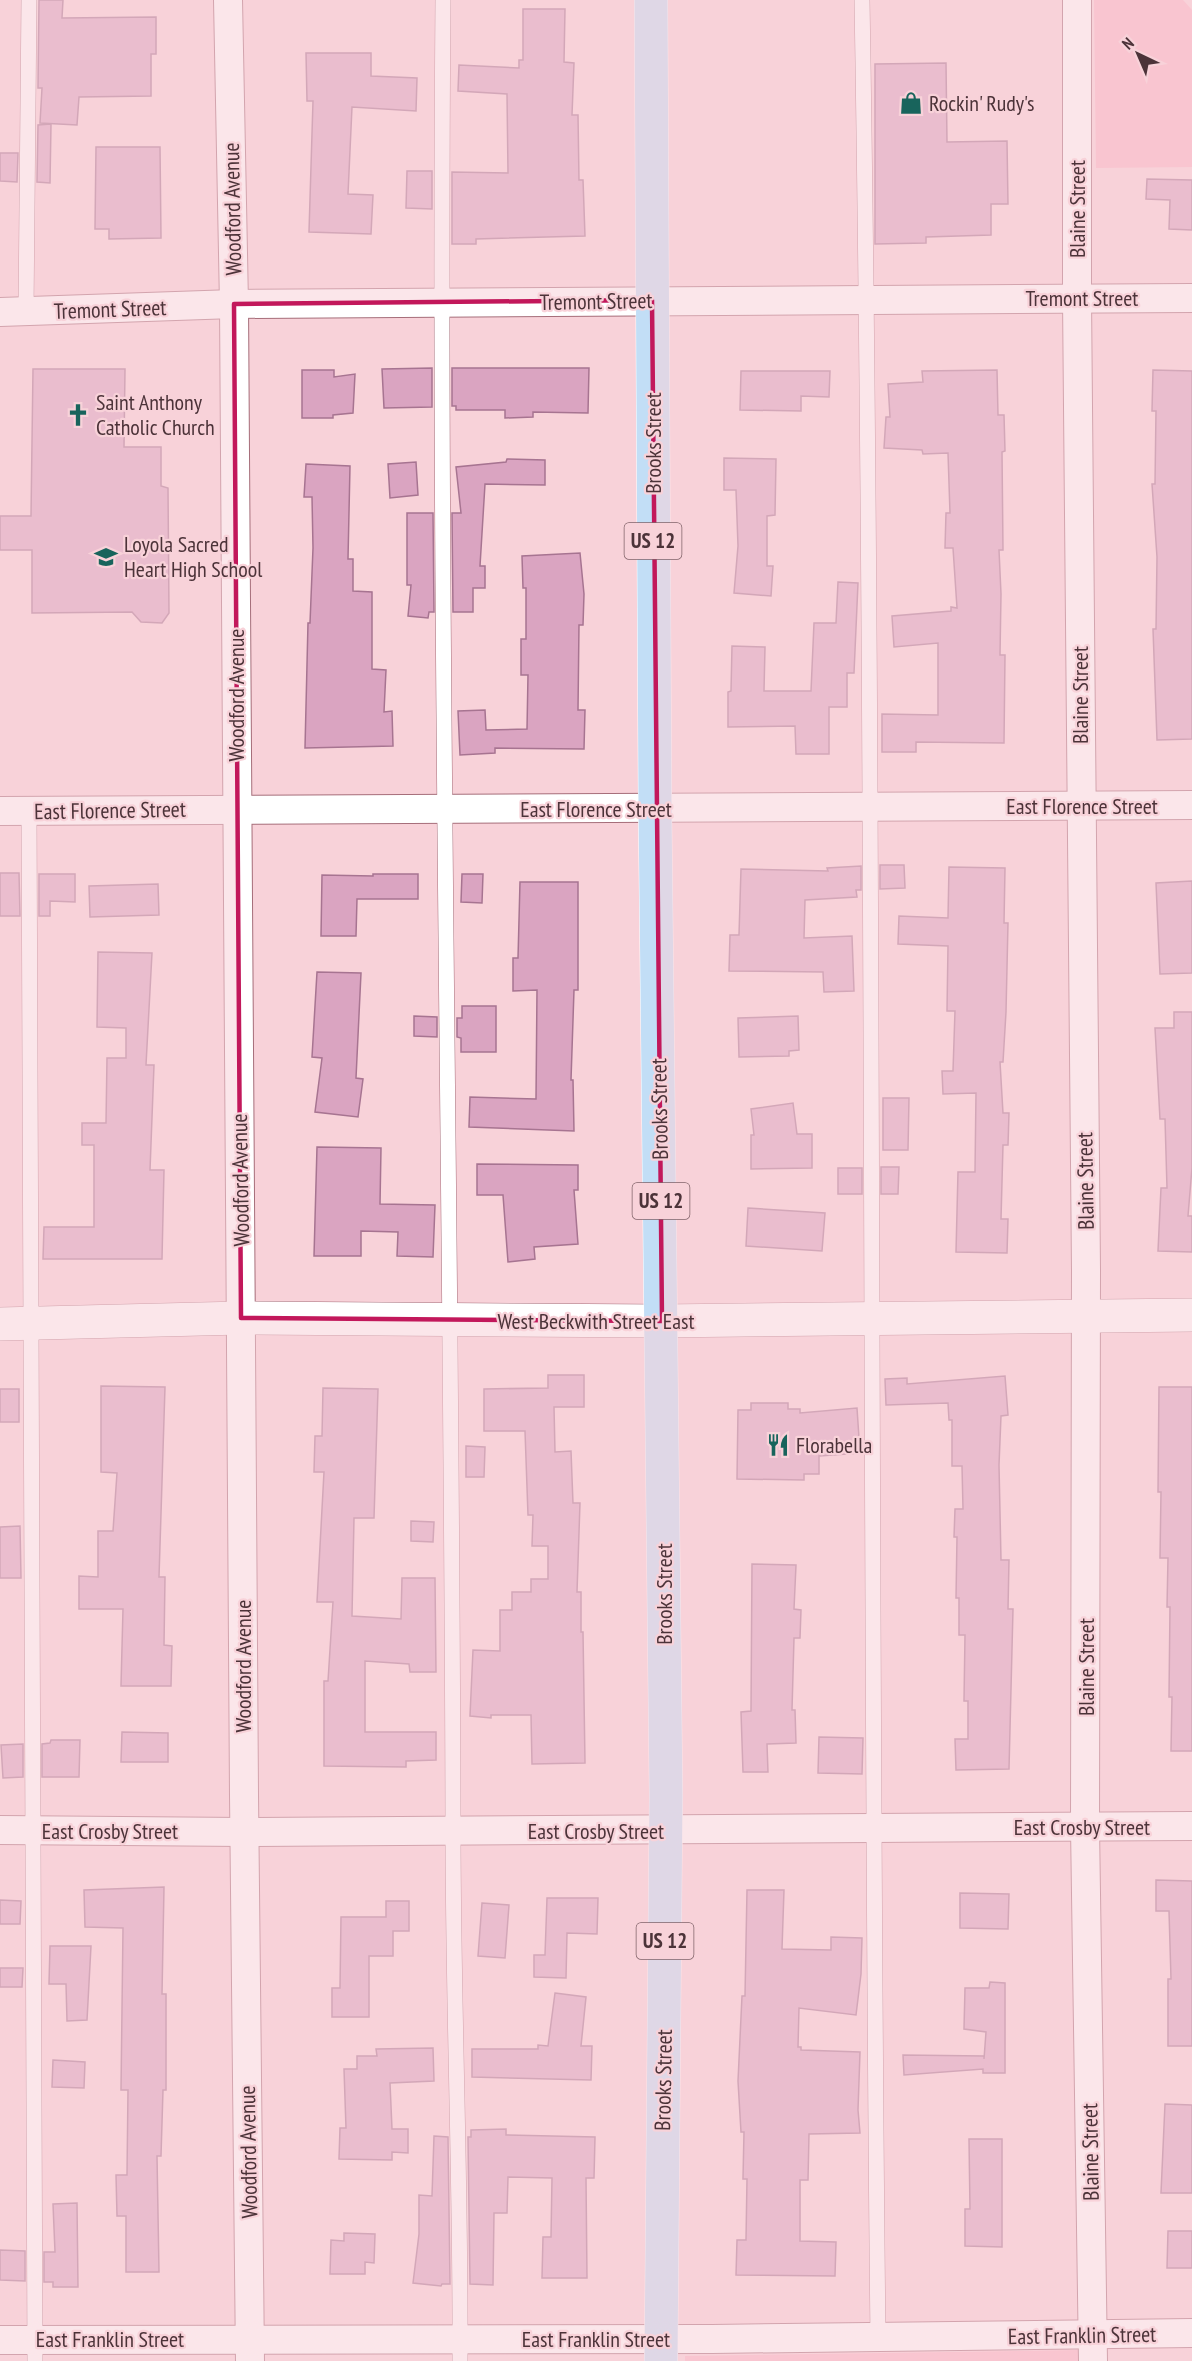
<svg xmlns="http://www.w3.org/2000/svg" width="1192" height="2361" viewBox="0 0 1192 2361" font-family="'PT Sans Narrow',sans-serif">
  <style>
    .green { fill: #fbb6c5 }
    .building { fill: #daa4c1; stroke: #a77491; stroke-width: 1.5 }
    .lines { fill: none; stroke-linecap: round; stroke-linejoin: round }
    .service-casing { stroke: #a66e7a; stroke-width: 16 }
    .minor-casing { stroke: #a66e7a; stroke-width: 30 }
    .tertiary-casing { stroke: #a66e7a; stroke-width: 34 }
    .trunk-casing { stroke: #fff; stroke-width: 34 }
    .service { stroke: #fff; stroke-width: 15 }
    .minor { stroke: #fff; stroke-width: 28 }
    .tertiary { stroke: #fff; stroke-width: 33 }
    .trunk { stroke: #c2def6; stroke-width: 33 }
    .marked { fill: none; stroke: #c2185b; stroke-width: 4.5; stroke-linejoin: round }
    .labels { text-anchor: middle; stroke-width: 4.5; stroke-linejoin: round; paint-order: stroke }
    .shield { fill: #f8d2d9; stroke: #806369; stroke-width: 1.5 }
    .shield-label { font-size: 21px; font-weight: bold; fill: #4c3339 }
    .poi-label { font-size: 22px; fill: #4c3339; stroke: #f8d2d9; text-anchor: start }
    .street-label { font-size: 22px; fill: #4c3339; stroke: #f8d2d9 }
  </style>
  <rect width="100%" height="100%" fill="#f8d2d9"/>
  <!-- green -->
  <g class="green">
    <polygon points="1094,0 1183,0 1192,10 1192,167 1096,168"/>
    <polygon points="1080,2350 1079,2361 685,2361 685,2356"/>
  </g>
  <!-- building -->
  <g class="building">
    <polygon points="39,0 63,0 62,18 156,17 156,54 151,54 151,96 79,97 77,125 40,123 42,88 38,88"/>
    <polygon points="523,9 565,9 564,62 574,63 572,115 578,115 579,180 583,180 585,236 476,239 476,244 452,244 452,172 508,173 507,94 458,91 459,65 519,68 519,60 523,60"/>
    <polygon points="306,53 371,53 371,76 417,78 416,111 352,107 348,194 373,195 371,234 309,232 313,101 307,101"/>
    <polygon points="946,63 947,142 1007,141 1008,204 991,204 991,235 926,237 926,243 875,244 875,64"/>
    <polygon points="51,124 50,183 37,182 38,125"/>
    <polygon points="96,147 160,147 161,238 109,239 109,229 95,229"/>
    <polygon points="0,153 18,153 17,182 0,181"/>
    <polygon points="407,171 432,171 432,209 406,208"/>
    <polygon points="1147,179 1192,180 1192,230 1169,229 1170,200 1146,199"/>
    <polygon points="432,368 432,407 384,408 382,369"/>
    <polygon points="452,368 589,368 588,413 533,412 533,417 505,418 505,410 456,410 456,406 452,406"/>
    <polygon points="33,369 125,369 124,447 161,447 161,486 168,488 169,613 162,623 141,622 132,612 32,613 32,550 0,550 0,516 31,516"/>
    <polygon points="302,370 334,370 334,377 355,374 353,413 333,415 333,418 302,418"/>
    <polygon points="997,370 998,415 1004,415 1005,451 1002,452 1003,550 999,550 1001,594 1000,655 1005,655 1004,743 916,742 916,752 882,752 882,714 938,715 938,643 894,647 892,616 951,611 951,607 957,608 953,548 945,548 946,513 950,513 948,453 923,454 922,450 884,448 886,417 890,417 888,384 923,382 922,371"/>
    <polygon points="1153,370 1192,371 1192,739 1157,740 1153,629 1156,629 1157,557 1152,484 1155,484 1156,411 1152,411"/>
    <polygon points="741,371 830,371 829,397 801,396 801,411 740,410"/>
    <polygon points="724,458 776,459 775,515 767,516 767,566 773,566 771,596 734,593 738,546 736,490 724,490"/>
    <polygon points="507,459 545,460 545,485 485,484 480,566 485,566 485,588 473,588 473,612 453,612 452,513 461,513 456,467 506,462"/>
    <polygon points="416,462 418,495 390,498 388,464"/>
    <polygon points="306,464 350,466 348,559 353,559 353,591 372,592 372,669 386,670 384,712 392,711 393,746 305,748 308,623 310,623 313,548 312,497 304,497"/>
    <polygon points="407,513 433,513 434,612 429,612 428,618 408,616 411,585 407,585"/>
    <polygon points="580,553 584,594 583,625 579,625 578,710 585,710 584,749 495,748 495,753 460,755 458,711 485,710 486,730 527,729 528,675 521,675 521,639 526,639 526,588 523,588 522,556"/>
    <polygon points="838,582 858,583 854,673 847,673 847,707 829,707 829,754 796,754 795,726 728,727 728,692 731,691 732,646 765,647 764,691 811,691 814,623 836,623"/>
    <polygon points="880,865 904,865 905,888 880,889"/>
    <polygon points="861,866 861,890 856,890 857,897 805,900 804,938 852,936 854,991 824,992 823,972 729,971 730,935 739,935 741,869 828,871 827,868"/>
    <polygon points="949,867 1005,868 1004,923 1008,923 1006,1012 1003,1062 1000,1062 1003,1113 1009,1113 1008,1145 1003,1145 1001,1219 1008,1219 1007,1253 956,1252 958,1172 975,1172 976,1093 943,1094 942,1071 953,1071 955,1011 947,1011 948,946 898,944 899,916 948,918"/>
    <polygon points="0,873 19,873 20,916 0,916"/>
    <polygon points="39,874 75,874 75,902 50,901 50,916 39,916"/>
    <polygon points="373,874 418,874 418,899 357,899 356,936 321,936 322,875 373,876"/>
    <polygon points="462,874 483,874 482,903 461,902"/>
    <polygon points="1192,881 1192,973 1160,974 1156,883"/>
    <polygon points="520,882 578,882 578,990 574,990 571,1080 573,1080 574,1131 469,1127 470,1097 536,1099 537,990 513,991 513,958 518,958"/>
    <polygon points="158,884 159,915 90,917 89,886"/>
    <polygon points="98,952 152,953 146,1065 154,1065 150,1170 164,1170 162,1259 43,1259 44,1227 94,1227 94,1145 82,1145 82,1123 106,1123 107,1058 126,1058 126,1028 97,1027"/>
    <polygon points="317,972 361,973 356,1078 363,1079 358,1117 315,1112 322,1058 312,1057"/>
    <polygon points="462,1006 496,1006 496,1052 461,1052 461,1038 457,1037 457,1018 462,1018"/>
    <polygon points="1174,1012 1192,1012 1192,1168 1188,1216 1192,1216 1192,1252 1158,1251 1161,1188 1167,1188 1165,1119 1160,1119 1155,1028 1174,1028"/>
    <polygon points="414,1016 437,1017 437,1037 414,1036"/>
    <polygon points="798,1016 799,1050 789,1051 789,1056 739,1057 738,1018"/>
    <polygon points="883,1098 909,1098 908,1150 883,1150"/>
    <polygon points="793,1103 797,1134 812,1134 812,1168 751,1169 751,1135 754,1135 751,1109"/>
    <polygon points="317,1147 381,1148 380,1204 435,1205 433,1257 397,1256 398,1232 361,1231 361,1256 314,1256"/>
    <polygon points="477,1164 578,1165 578,1190 574,1190 578,1244 534,1247 535,1259 508,1262 503,1195 477,1195"/>
    <polygon points="881,1167 899,1167 898,1194 881,1194"/>
    <rect x="838" y="1168" width="24" height="26"/>
    <polygon points="748,1208 825,1213 822,1251 746,1246"/>
    <polygon points="548,1375 584,1375 584,1407 554,1407 555,1452 571,1451 573,1503 580,1503 577,1592 581,1592 581,1632 583,1632 585,1763 532,1764 531,1715 491,1715 491,1718 470,1716 473,1650 500,1651 500,1610 512,1610 512,1592 531,1592 531,1579 548,1579 548,1546 532,1546 533,1515 528,1515 525,1431 484,1431 484,1389 548,1388"/>
    <polygon points="1005,1376 1008,1415 1001,1416 999,1465 1001,1560 1009,1560 1008,1609 1013,1609 1009,1769 956,1770 955,1739 968,1739 968,1701 964,1701 965,1635 959,1635 959,1598 956,1598 957,1537 954,1537 955,1509 963,1509 962,1466 952,1466 952,1420 949,1420 948,1403 886,1405 885,1379 907,1378 907,1384"/>
    <polygon points="101,1386 165,1387 159,1577 165,1577 164,1645 172,1646 171,1686 121,1686 123,1609 79,1609 79,1576 98,1577 98,1531 113,1531 117,1473 101,1472"/>
    <polygon points="1159,1387 1192,1387 1192,1751 1171,1751 1172,1697 1169,1697 1170,1607 1167,1607 1168,1558 1160,1558 1161,1492 1158,1492"/>
    <polygon points="323,1388 378,1389 374,1518 354,1518 352,1616 401,1619 402,1578 435,1578 436,1672 410,1672 409,1664 365,1661 365,1732 436,1732 436,1760 406,1761 406,1767 324,1766 324,1681 328,1681 333,1602 317,1602 324,1472 314,1472 315,1436 322,1436"/>
    <rect x="0" y="1389" width="19" height="33"/>
    <polygon points="751,1403 788,1403 788,1409 800,1409 800,1413 857,1408 860,1453 819,1456 819,1474 804,1474 804,1480 737,1479 738,1410 751,1410"/>
    <polygon points="466,1446 485,1447 484,1477 466,1477"/>
    <polygon points="411,1521 434,1522 433,1542 411,1541"/>
    <polygon points="20,1526 21,1578 0,1578 0,1527"/>
    <polygon points="752,1564 796,1565 794,1609 801,1610 800,1638 794,1638 792,1710 795,1710 796,1743 767,1744 768,1772 743,1772 741,1712 751,1711"/>
    <polygon points="122,1732 168,1733 168,1762 121,1762"/>
    <polygon points="819,1737 863,1738 862,1774 818,1773"/>
    <polygon points="51,1740 80,1740 79,1777 42,1777 42,1744 50,1743"/>
    <polygon points="23,1744 23,1777 3,1778 1,1745"/>
    <polygon points="1156,1880 1192,1881 1192,2046 1168,2046 1168,1979 1171,1979 1169,1911 1156,1911"/>
    <polygon points="164,1887 162,1994 166,1994 166,2090 163,2090 161,2156 157,2156 159,2272 126,2272 126,2216 117,2216 116,2175 127,2175 128,2090 121,2090 123,1928 85,1927 84,1890"/>
    <polygon points="747,1890 784,1890 782,1949 831,1950 831,1937 862,1938 861,1974 856,2015 799,2008 798,2047 801,2047 801,2050 860,2052 858,2110 860,2133 809,2134 808,2180 800,2180 800,2241 836,2242 835,2276 736,2275 737,2240 746,2240 747,2179 743,2179 744,2132 741,2132 738,2081 742,1996 745,1996"/>
    <polygon points="960,1893 1009,1894 1008,1929 960,1928"/>
    <polygon points="547,1898 598,1898 597,1934 567,1933 566,1978 534,1977 534,1955 545,1955"/>
    <polygon points="0,1900 21,1901 20,1924 0,1924"/>
    <polygon points="386,1901 409,1901 409,1931 393,1931 393,1956 369,1956 369,2017 332,2017 332,1988 340,1988 341,1917 386,1917"/>
    <polygon points="482,1903 509,1905 505,1958 478,1956"/>
    <polygon points="50,1946 91,1946 87,2020 67,2021 66,1984 49,1984"/>
    <polygon points="0,1968 23,1968 22,1987 0,1987"/>
    <polygon points="990,1982 1005,1983 1005,2073 983,2073 983,2069 904,2075 903,2055 984,2056 984,2059 986,2032 964,2029 965,1988 989,1988"/>
    <polygon points="555,1993 586,1997 581,2046 592,2046 591,2080 472,2077 472,2049 538,2049 538,2045 548,2046"/>
    <polygon points="433,2048 434,2081 390,2083 392,2129 408,2129 408,2153 392,2152 392,2160 339,2159 340,2128 346,2128 344,2069 357,2069 357,2056 377,2056 376,2049"/>
    <polygon points="53,2060 85,2062 84,2088 52,2087"/>
    <polygon points="1165,2104 1192,2105 1192,2193 1161,2193"/>
    <polygon points="506,2129 506,2135 595,2137 594,2178 586,2178 587,2278 542,2278 543,2237 551,2237 552,2178 508,2177 507,2213 494,2213 493,2285 470,2284 468,2137 471,2137 471,2130"/>
    <polygon points="434,2136 448,2137 450,2284 442,2284 441,2286 413,2283 419,2234 419,2195 432,2196"/>
    <polygon points="969,2139 1002,2139 1002,2247 965,2246 965,2209 970,2209"/>
    <polygon points="77,2203 78,2287 53,2287 53,2282 44,2282 44,2252 55,2252 53,2204"/>
    <polygon points="1168,2231 1192,2231 1192,2268 1167,2268"/>
    <polygon points="344,2233 375,2234 374,2263 365,2262 365,2274 330,2274 331,2240 344,2241"/>
    <polygon points="0,2250 25,2251 25,2281 0,2280"/>
  </g>
  <g class="lines">
    <!-- service casing -->
    <g class="service-casing">
      <g id="service">
        <path d="M443 0C438 609 452 1218 453 1827 453 2005 461 2183 460 2361"/>
        <path d="M862 0C875 779 869 1559 878 2338"/>
        <polyline points="26,311 29,0"/>
        <polyline points="29,811 35,2361"/>
      </g>
    </g>
    <!-- minor casing -->
    <g class="minor-casing">
      <g id="minor">
        <polyline points="228,0 234,304 244,1795 250,2361"/>
        <polyline points="1077,0 1077,298 1086,1270 1085,1827 1093,2361"/>
        <polyline points="0,312 234,304 1192,298"/>
        <polyline points="0,811 1192,805"/>
        <polyline points="0,1830 244,1832 1192,1826"/>
        <polyline points="0,2340 712,2339 1192,2333"/>
      </g>
    </g>
    <!-- tertiary casing -->
    <g class="tertiary-casing">
      <polyline id="tertiary" points="0,1324 241,1318 662,1321 1192,1315"/>
    </g>
    <!-- trunk casing -->
    <g class="trunk-casing">
      <polyline id="trunk" points="651,0 655,809 666,1796 661,2361"/>
    </g>
    <!-- service -->
    <use href="#service" class="service"/>
    <!-- minor -->
    <use href="#minor" class="minor"/>
    <!-- tertiary -->
    <use href="#tertiary" class="tertiary"/>
    <!-- trunk -->
    <use href="#trunk" class="trunk"/>
  </g>
  <!-- marked area -->
  <path d="M0 0H1192V2361H0ZM652 300 662 1321 241 1318 234 304Z" fill="#f8d2d9" fill-opacity=".55" fill-rule="evenodd"/>
  <path class="marked" d="M652 300 662 1321 241 1318 234 304Z"/>
  <!-- icons -->
  <defs>
    <g id="shop-bare" transform="scale(1.8)"><path d="M-5-2.5h2.3a2.7 3.5 0 0 1 5.4 0H5L5.5 6h-11ZM-1.5-2.5h3a1.5 2.3 0 0 0-3 0Z" fill="#18645c" stroke="#f8d2d9" stroke-width="2.5" paint-order="stroke"/></g>
    <g id="church-bare" transform="scale(1.8)"><path d="M-1.2-6h2.4v3.5h3.3v2.4h-3.3V6h-2.4V-.1h-3.3v-2.4h3.3Z" fill="#18645c" stroke="#f8d2d9" stroke-width="2.5" paint-order="stroke"/></g>
    <g id="school-bare" transform="scale(1.8)"><path d="M0-5L7-2L0 1L-7-2ZM-4 1L0 2.5L4 1V4Q0 6-4 4Z" fill="#18645c" stroke="#f8d2d9" stroke-width="2.5" paint-order="stroke"/></g>
    <g id="restaurant-bare" transform="scale(1.8)"><path d="M-5-6h1v4h1v-4h1v4h1v-4h1v5L-1.5 .5V6h-2V.5L-5-1ZM5-6V6H3V1.5H1.5Q1.5-4 5-6Z" fill="#18645c" stroke="#f8d2d9" stroke-width="2.5" paint-order="stroke"/></g>
  </defs>
  <g fill-rule="evenodd">
    <use href="#shop-bare" x="911" y="103"/>
    <use href="#church-bare" x="78" y="415"/>
    <use href="#school-bare" x="106" y="557"/>
    <use href="#restaurant-bare" x="778" y="1445"/>
  </g>
  <g class="labels">
    <!-- shield labels -->
    <g class="shield">
      <rect x="624.5" y="523" width="57" height="36" rx="4.5"/>
      <rect x="632.5" y="1183" width="57" height="36" rx="4.5"/>
      <rect x="636.5" y="1923" width="57" height="36" rx="4.5"/>
    </g>
    <g class="shield-label">
      <text x="653" y="548">US 12</text>
      <text x="661" y="1208">US 12</text>
      <text x="665" y="1948">US 12</text>
    </g>
    <!-- poi labels -->
    <g class="poi-label">
      <text x="929" y="111">Rockin' Rudy's</text>
      <text x="96" y="410">Saint Anthony<tspan x="96" dy="25">Catholic Church</tspan></text>
      <text x="124" y="552">Loyola Sacred<tspan x="124" dy="25">Heart High School</tspan></text>
      <text x="796" y="1453">Florabella</text>
    </g>
    <!-- street labels -->
    <g class="street-label">
      <text transform="translate(232 209) rotate(-91)" y="8">Woodford Avenue</text>
      <text transform="translate(1077 209) rotate(-90)" y="8">Blaine Street</text>
      <text x="1082" y="306">Tremont Street</text>
      <text transform="translate(596 301) rotate(-1)" y="8">Tremont Street</text>
      <text transform="translate(110 309) rotate(-2)" y="8">Tremont Street</text>
      <text transform="translate(653 443) rotate(-90)" y="8">Brooks Street</text>
      <text transform="translate(236 695) rotate(-90)" y="8">Woodford Avenue</text>
      <text transform="translate(1080 695) rotate(-90)" y="8">Blaine Street</text>
      <text x="1082" y="814">East Florence Street</text>
      <text x="596" y="817">East Florence Street</text>
      <text transform="translate(110 810) rotate(-1)" y="8">East Florence Street</text>
      <text transform="translate(659 1109) rotate(-91)" y="8">Brooks Street</text>
      <text transform="translate(240 1180) rotate(-91)" y="8">Woodford Avenue</text>
      <text transform="translate(1085 1181) rotate(-91)" y="8">Blaine Street</text>
      <text x="596" y="1329">West Beckwith Street East</text>
      <text transform="translate(664 1594) rotate(-90)" y="8">Brooks Street</text>
      <text transform="translate(243 1666) rotate(-90)" y="8">Woodford Avenue</text>
      <text transform="translate(1086 1667) rotate(-90)" y="8">Blaine Street</text>
      <text x="1082" y="1835">East Crosby Street</text>
      <text x="110" y="1839">East Crosby Street</text>
      <text x="596" y="1839">East Crosby Street</text>
      <text transform="translate(663 2080) rotate(-89)" y="8">Brooks Street</text>
      <text transform="translate(248 2152) rotate(-91)" y="8">Woodford Avenue</text>
      <text transform="translate(1090 2152) rotate(-91)" y="8">Blaine Street</text>
      <text transform="translate(1082 2335) rotate(-1)" y="8">East Franklin Street</text>
      <text x="110" y="2347">East Franklin Street</text>
      <text x="596" y="2347">East Franklin Street</text>
    </g>
  </g>
  <!-- north arrow -->
  <g transform="translate(1138 54) rotate(316)" stroke="#f8d2d9" stroke-width="4.5" paint-order="stroke">
  <path d="M0-4.5L10 22L0 15L-10 22Z" fill="#4c3339"/>
  <text y="-9" font-size="16" font-weight="bold" text-anchor="middle" fill="#4c3339">N</text>
  </g>
</svg>
